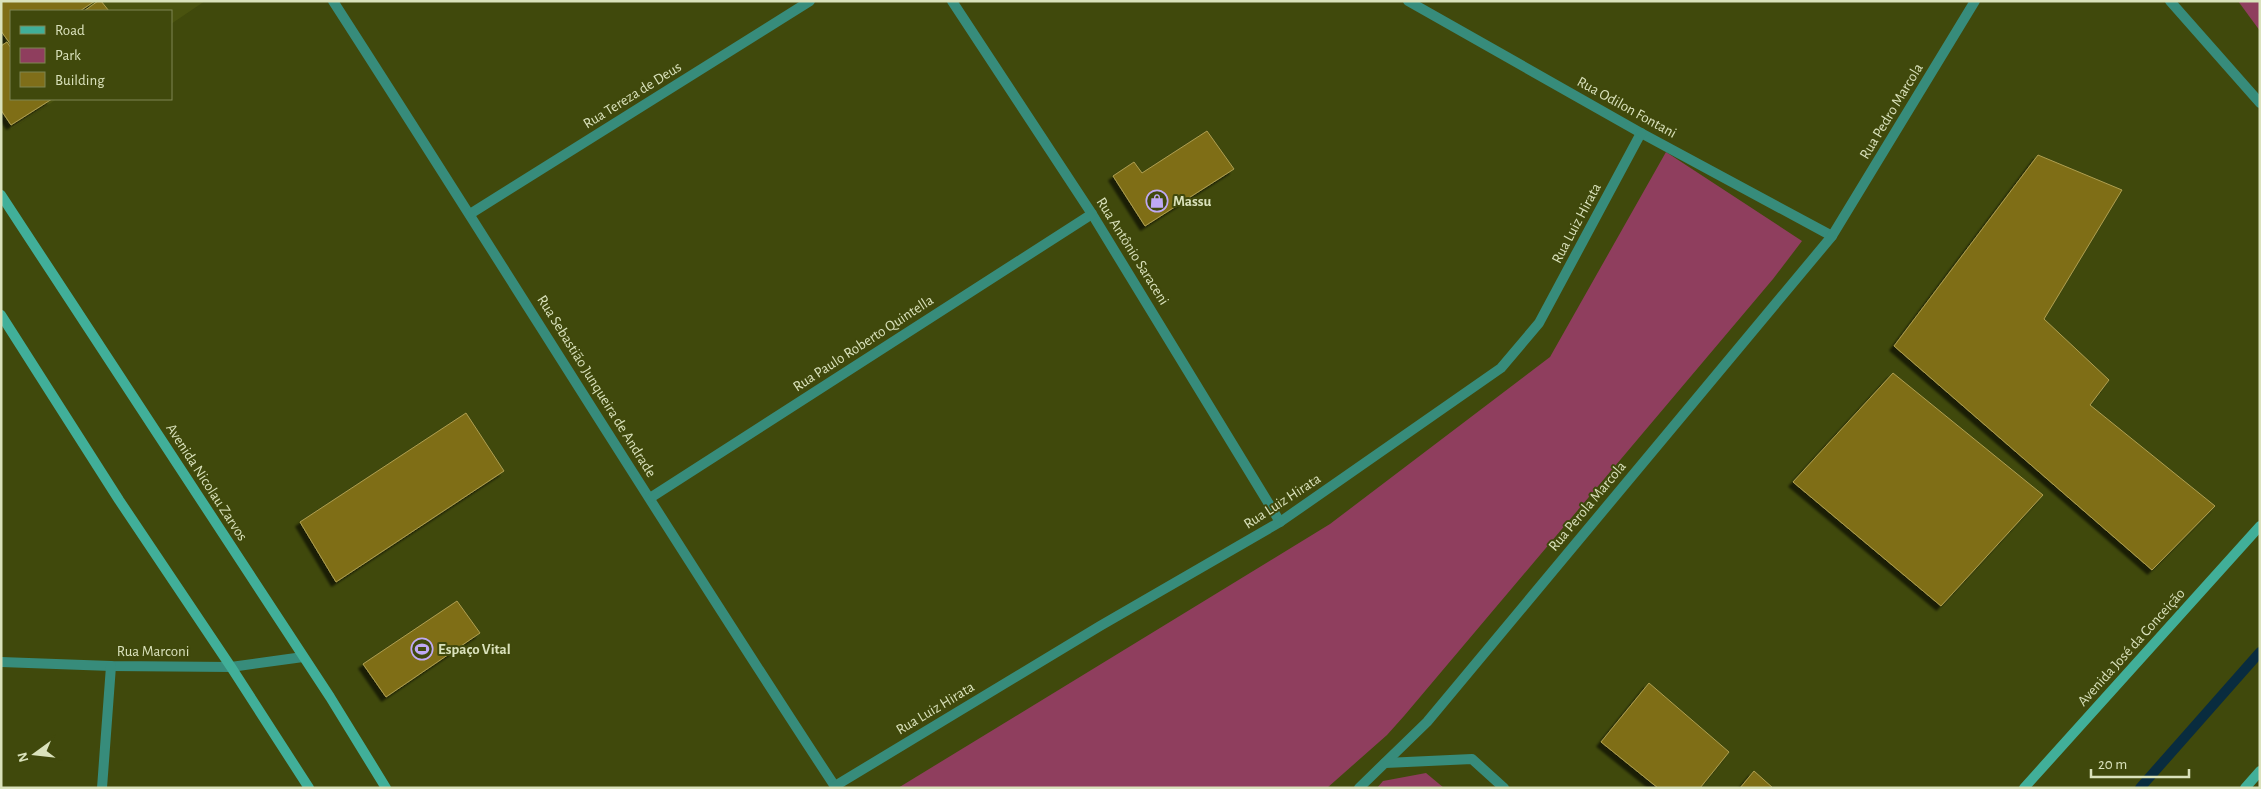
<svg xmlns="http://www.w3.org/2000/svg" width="2261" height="789" viewBox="0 0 2261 789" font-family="'Alegreya Sans',sans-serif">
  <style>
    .built { fill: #4a530f }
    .green { fill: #8f3e5e }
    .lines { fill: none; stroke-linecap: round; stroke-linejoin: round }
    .stream { stroke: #092c3f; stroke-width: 10 }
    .building { fill: #7f6e19; stroke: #af9f50; filter: url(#shadow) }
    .street { stroke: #378c7b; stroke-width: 10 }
    .secondary { stroke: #41af99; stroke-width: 10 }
    .labels { text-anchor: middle; stroke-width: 4; stroke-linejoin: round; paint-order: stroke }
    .street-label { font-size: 15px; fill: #dae2bc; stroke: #40490c }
    .poi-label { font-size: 15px; font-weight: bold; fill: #dae2bc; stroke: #40490c; text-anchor: start }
  </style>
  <defs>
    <filter id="shadow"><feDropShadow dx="-4.5" dy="4.5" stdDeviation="1" flood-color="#0009"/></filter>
  </defs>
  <rect width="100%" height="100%" fill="#40490c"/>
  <!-- built -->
  <polygon class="built" points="1,1 205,1 171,24 171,11 11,11 11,99 57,99 11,129 1,114"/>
  <!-- green -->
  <g class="green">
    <polygon points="2238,1 2260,1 2260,31"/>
    <polygon points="1666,152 1802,241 1773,279 1404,716 1387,735 1327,788 898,788 1330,524 1550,357"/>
    <polygon points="1426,773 1444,788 1377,788 1383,781"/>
  </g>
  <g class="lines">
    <!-- stream -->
    <polyline class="stream" points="2140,788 2260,652"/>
  </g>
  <!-- building -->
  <g class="building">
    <polygon points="1,1 95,1 80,11 11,11 11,45 1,31"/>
    <polygon points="98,1 101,1 109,11 84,11"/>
    <polygon points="7,42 11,48 11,99 52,99 11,125 1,110 1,46"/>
    <polygon points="1207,131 1234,169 1145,226 1113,176 1134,162 1142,173"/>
    <polygon points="2038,155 2122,190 2044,319 2109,380 2090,405 2215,506 2152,570 1894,346"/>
    <polygon points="1893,373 2043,495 1941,606 1793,482"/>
    <polygon points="466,413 504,471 336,582 300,522"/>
    <polygon points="457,601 480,633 386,697 363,664"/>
    <polygon points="1649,683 1729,752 1700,788 1658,788 1601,742"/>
    <polygon points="1754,771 1773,788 1740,788"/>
  </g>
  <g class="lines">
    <!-- street -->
    <g class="street">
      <path d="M333 1C502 263 665 528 836 788"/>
      <polyline points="952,1 1092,214 1280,522"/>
      <polyline points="1408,1 1641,133 1832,236"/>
      <polyline points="2170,1 2260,103"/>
      <polyline points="470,214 810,1"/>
      <polyline points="650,498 1092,214"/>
      <polyline points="1,662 111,666 231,667 303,657"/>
      <polyline points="1385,763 1472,759 1504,788"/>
      <polyline points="835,786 1100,626 1280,522 1501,368 1539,323 1641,133"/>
      <polyline points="102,788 111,666"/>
      <polyline points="1359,788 1427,722 1832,236 1975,1"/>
    </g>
    <!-- secondary -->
    <g class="secondary">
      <polyline points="1,195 330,697 386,788"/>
      <polyline points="1,315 119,500 231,667 309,788"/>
      <polyline points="2024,788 2260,526"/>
      <polyline points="2245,788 2260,771"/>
    </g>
  </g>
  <!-- icons -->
  <defs>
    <g id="shop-ring" transform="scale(1.125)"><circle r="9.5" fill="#40490c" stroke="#bfa9f4" stroke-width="1.5"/><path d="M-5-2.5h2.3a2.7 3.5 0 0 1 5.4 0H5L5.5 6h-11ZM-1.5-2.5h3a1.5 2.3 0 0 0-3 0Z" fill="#bfa9f4"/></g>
    <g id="stadium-ring" transform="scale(1.125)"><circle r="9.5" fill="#40490c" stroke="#bfa9f4" stroke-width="1.5"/><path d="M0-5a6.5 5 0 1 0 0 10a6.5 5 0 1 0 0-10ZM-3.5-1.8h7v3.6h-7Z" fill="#bfa9f4"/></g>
  </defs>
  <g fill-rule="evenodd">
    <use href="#shop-ring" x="1157" y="201"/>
    <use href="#stadium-ring" x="422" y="649"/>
  </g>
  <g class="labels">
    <!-- street labels -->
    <g class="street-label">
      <text transform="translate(632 95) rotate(-32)" y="5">Rua Tereza de Deus</text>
      <text transform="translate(1627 107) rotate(29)" y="5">Rua Odilon Fontani</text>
      <text transform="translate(1891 111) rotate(-59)" y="5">Rua Pedro Marcola</text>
      <text transform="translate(1576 223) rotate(-62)" y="5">Rua Luiz Hirata</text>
      <text transform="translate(1133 251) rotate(58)" y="5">Rua Antônio Saraceni</text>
      <text transform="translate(863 343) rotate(-33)" y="5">Rua Paulo Roberto Quintella</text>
      <text transform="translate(597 386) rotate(58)" y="5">Rua Sebastião Junqueira de Andrade</text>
      <text transform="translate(207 482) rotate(57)" y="5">Avenida Nicolau Zarvos</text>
      <text transform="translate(1282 501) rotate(-33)" y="5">Rua Luiz Hirata</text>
      <text transform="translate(1587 506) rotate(-50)" y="5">Rua Perola Marcola</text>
      <text transform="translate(2131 647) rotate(-48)" y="5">Avenida José da Conceição</text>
      <text x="153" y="656">Rua Marconi</text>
      <text transform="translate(935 708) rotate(-31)" y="5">Rua Luiz Hirata</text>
    </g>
    <!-- poi labels -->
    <g class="poi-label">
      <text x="1173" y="206">Massu</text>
      <text x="438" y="654">Espaço Vital</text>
    </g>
  </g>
  <!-- border -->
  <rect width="2261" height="789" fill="none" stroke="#dae2bc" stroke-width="5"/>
  <!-- legend -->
  <rect x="10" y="10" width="162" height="90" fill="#40490c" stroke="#7e8652"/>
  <rect x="20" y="26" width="25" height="8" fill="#41af99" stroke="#7e8652"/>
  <text x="55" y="35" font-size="15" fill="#dae2bc">Road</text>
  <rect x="20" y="48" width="25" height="15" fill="#8f3e5e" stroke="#7e8652"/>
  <text x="55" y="60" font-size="15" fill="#dae2bc">Park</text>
  <rect x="20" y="72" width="25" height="15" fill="#7f6e19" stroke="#7e8652"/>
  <text x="55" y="85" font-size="15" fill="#dae2bc">Building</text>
  <!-- north arrow -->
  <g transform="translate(35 754) rotate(255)" stroke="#40490c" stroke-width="4" paint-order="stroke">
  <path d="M0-4L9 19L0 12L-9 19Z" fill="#dae2bc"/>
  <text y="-8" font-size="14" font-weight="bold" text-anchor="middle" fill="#dae2bc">N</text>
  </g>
  <!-- scale -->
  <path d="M2091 769v8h98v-8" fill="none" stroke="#dae2bc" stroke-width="2.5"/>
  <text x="2098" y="769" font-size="15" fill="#dae2bc" stroke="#40490c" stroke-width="4" paint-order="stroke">20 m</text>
</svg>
